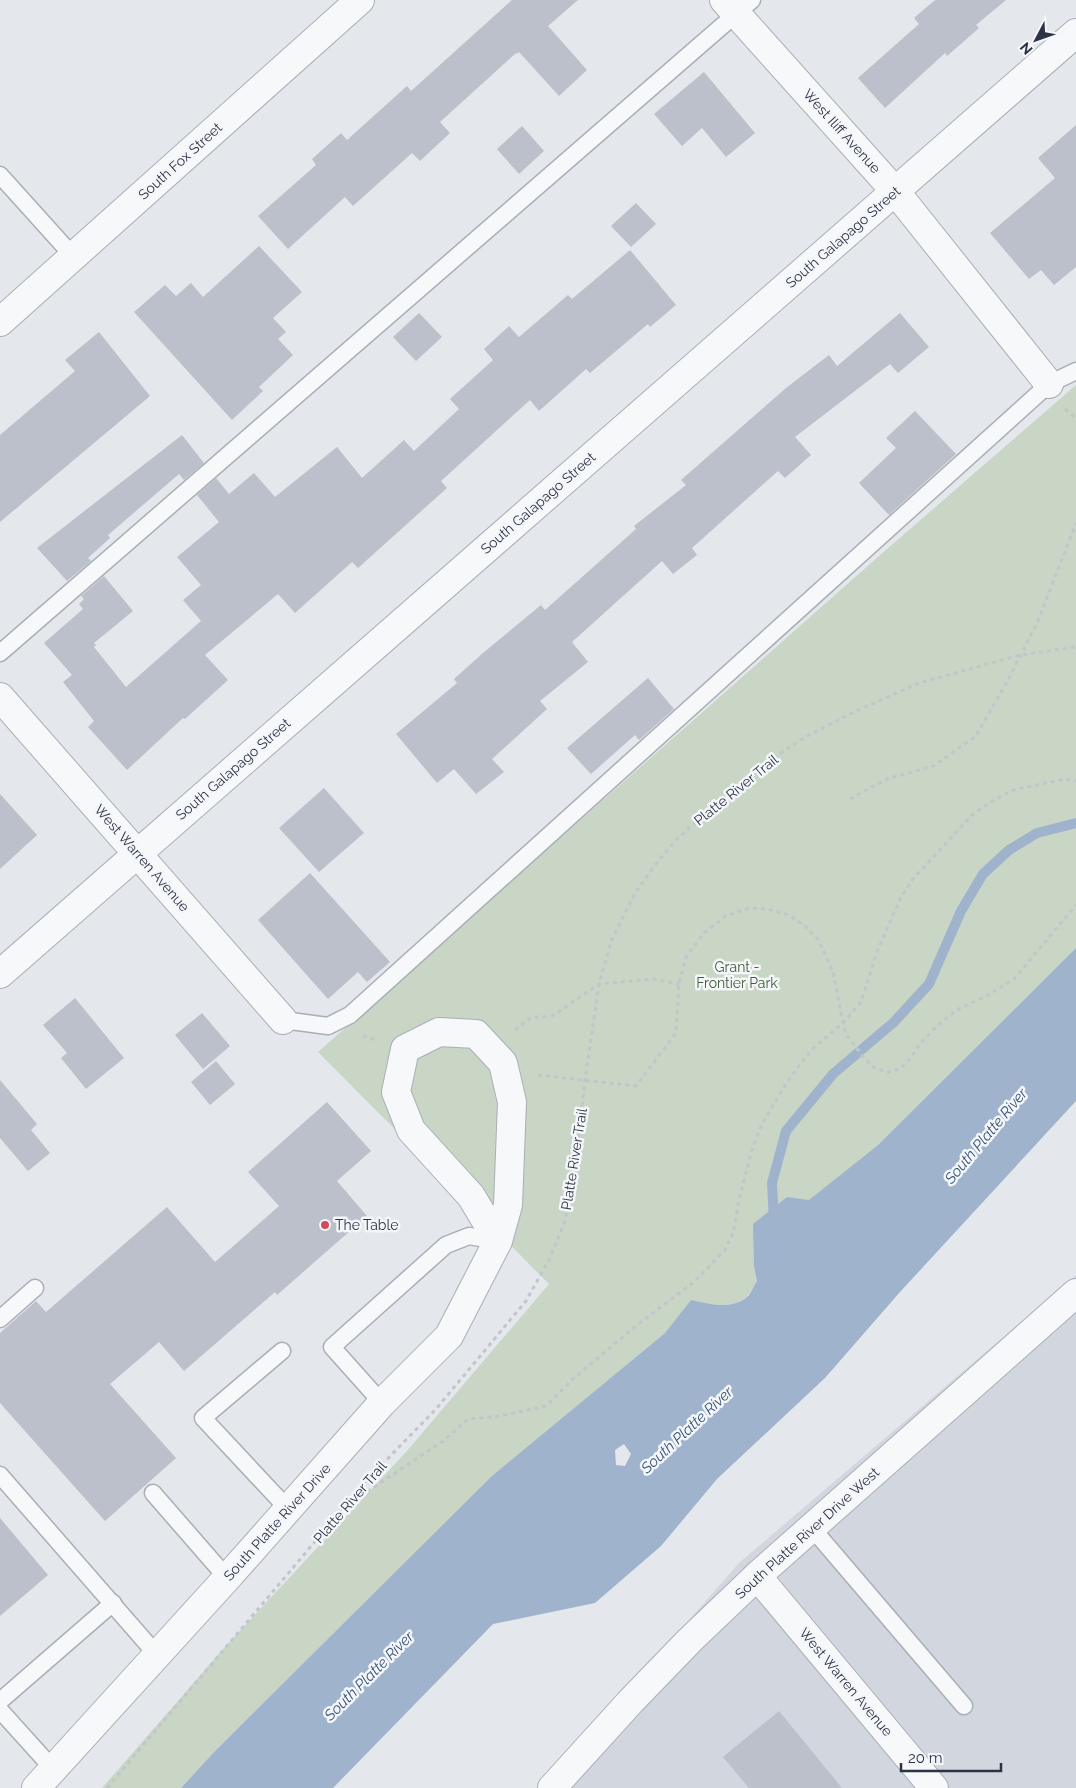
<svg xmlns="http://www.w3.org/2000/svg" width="1076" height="1788" viewBox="0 0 1076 1788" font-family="Raleway,sans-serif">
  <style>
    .built { fill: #d2d6de }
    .green { fill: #c9d6c5 }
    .water { fill: #9fb4cc; fill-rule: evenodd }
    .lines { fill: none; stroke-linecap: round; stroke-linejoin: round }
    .stream { stroke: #9fb4cc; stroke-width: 10 }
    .building { fill: #bbc0ca }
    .service-casing { stroke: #a9aeb7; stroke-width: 19 }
    .minor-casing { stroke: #a9aeb7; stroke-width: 30 }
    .tertiary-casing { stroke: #a9aeb7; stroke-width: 30 }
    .path { stroke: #c2c5cb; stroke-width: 3; stroke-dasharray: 4 4; stroke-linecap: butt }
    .service { stroke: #f7f8fa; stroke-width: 16 }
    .minor { stroke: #f7f8fa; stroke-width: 28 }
    .tertiary { stroke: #f7f8fa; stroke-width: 28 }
    .poi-dot { fill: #d1495b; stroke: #f4f6f9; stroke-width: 2 }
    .labels { text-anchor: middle; stroke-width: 5; stroke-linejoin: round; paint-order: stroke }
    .street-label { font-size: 14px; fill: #2b3445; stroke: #f4f6f9 }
    .park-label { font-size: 14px; fill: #3f6138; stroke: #f4f6f9 }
    .poi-label { font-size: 14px; fill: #2b3445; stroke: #f4f6f9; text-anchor: start }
    .water-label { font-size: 15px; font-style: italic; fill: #34527a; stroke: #f4f6f9 }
  </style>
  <rect width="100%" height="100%" fill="#e4e7ec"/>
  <!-- built -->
  <polygon class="built" points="1076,1275 1076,1788 543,1788 739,1563"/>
  <!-- green -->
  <path class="green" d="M1076 385V948L878 1145 809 1201 787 1197 754 1267 757 1281C754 1285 752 1291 748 1295 734 1311 709 1304 691 1301L665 1333 492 1477 215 1751 181 1788H102L225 1647 406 1452 549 1284 318 1052 879 556Z"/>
  <!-- water -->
  <path class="water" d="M1076 948V1101L900 1292 825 1378 717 1479 661 1546 595 1603 493 1624 333 1788H181L215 1751 492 1476 665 1333 691 1300C709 1304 734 1311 749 1295 752 1291 754 1285 757 1281L754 1267 753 1224 787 1197 809 1200 878 1145ZM624 1444 631 1454 625 1466 616 1465 615 1450Z"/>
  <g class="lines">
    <!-- stream -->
    <polyline class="stream" points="774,1221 772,1183 786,1131 833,1074 894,1022 929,984 961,911 983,874 1009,850 1037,833 1076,823"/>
  </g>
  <!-- building -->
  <g class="building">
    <polygon points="512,0 578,0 548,26 587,70 559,96 519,52 517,54 516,53 440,122 450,133 420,161 412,153 353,206 345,197 288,249 258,216 316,165 312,159 341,133 347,140 407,86 411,91"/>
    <polygon points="935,0 1006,0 976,25 979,28 947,56 945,53 885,108 858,78 919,24 914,18"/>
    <polygon points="704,72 755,133 726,157 702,128 682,146 654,114"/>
    <polygon points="1076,125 1076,267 1054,285 1041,270 1029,279 990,233 1055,178 1038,158"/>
    <polygon points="522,126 544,151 519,174 497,149"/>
    <polygon points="636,203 656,224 631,247 611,226"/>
    <polygon points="259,246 302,292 273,318 286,332 278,339 293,355 259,387 263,391 232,420 134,312 165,285 176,296 191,283 203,297"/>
    <polygon points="630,250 676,305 650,327 648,324 590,373 586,369 539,411 530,400 441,481 447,488 358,568 352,562 295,613 278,594 205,655 228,680 185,719 183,718 127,770 88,727 94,721 63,682 72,675 44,643 83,609 79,604 84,599 81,596 104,576 133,611 94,643 96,645 94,647 126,687 201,621 183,600 201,585 177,557 219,522 197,495 216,478 229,494 254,473 275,497 337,447 362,478 404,440 414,451 459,409 450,399 493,360 484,349 509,326 519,337 568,295 572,299"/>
    <polygon points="419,313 442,337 416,361 393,337"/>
    <polygon points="900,313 929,347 898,373 890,364 795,437 811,455 785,478 778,471 692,548 697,555 673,574 662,561 572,642 588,662 540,701 547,709 492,759 504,772 476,794 454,769 437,783 396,734 457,683 454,679 483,653 541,605 545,610 636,529 634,526 686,485 681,480 786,388 829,355 837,366"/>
    <polygon points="99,332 150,396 0,522 0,435 75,371 65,360"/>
    <polygon points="915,411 956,454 889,515 859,483 896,448 886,438"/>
    <polygon points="182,435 204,463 184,480 179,474 108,535 110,538 88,558 91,561 67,581 37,548"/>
    <polygon points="648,678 674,709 639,740 635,735 591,774 567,748"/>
    <polygon points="324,788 364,833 319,872 279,828"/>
    <polygon points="0,794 37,835 0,869"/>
    <polygon points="310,873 390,962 367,982 358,972 328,999 258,920"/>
    <polygon points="75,998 124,1058 86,1089 61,1058 67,1053 43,1025"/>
    <polygon points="202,1013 230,1046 203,1069 175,1035"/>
    <polygon points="216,1061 235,1084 210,1105 191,1082"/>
    <polygon points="0,1080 37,1124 31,1130 50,1153 28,1171 0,1138"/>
    <polygon points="327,1102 371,1151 337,1181 367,1216 277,1295 275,1292 184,1371 159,1342 110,1384 176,1458 105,1521 0,1403 0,1333 36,1301 46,1312 167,1207 215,1262 279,1206 248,1172"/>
    <polygon points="0,1518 48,1575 0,1616"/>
    <polygon points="779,1711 842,1788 749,1788 723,1757"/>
  </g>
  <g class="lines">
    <!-- service casing -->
    <g class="service-casing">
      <g id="service">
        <polyline points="0,175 73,256"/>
        <polyline points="0,653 752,0"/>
        <polyline points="283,1020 328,1026 350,1015 1049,384 1076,371"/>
        <polyline points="0,1319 35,1288"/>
        <polyline points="282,1351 203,1418 288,1509"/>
        <polyline points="382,1403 332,1347 446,1245 469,1236 498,1241"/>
        <polyline points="0,1475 157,1655"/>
        <polyline points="153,1493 227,1578"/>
        <polyline points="812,1528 964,1706"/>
        <polyline points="0,1701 113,1603"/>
        <polyline points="0,1710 54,1770"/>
      </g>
    </g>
    <!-- minor casing -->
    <g class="minor-casing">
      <g id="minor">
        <polyline points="724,0 895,191 1049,384"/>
        <polyline points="0,322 360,0"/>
        <polyline points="0,697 283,1020"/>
        <polyline points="0,974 1076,33"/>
        <polyline points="757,1576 934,1788"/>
        <polyline points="36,1788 227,1578 382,1403 449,1336 498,1241 508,1205 512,1102 503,1063 476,1034 439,1032 405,1049 396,1092 411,1130 471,1196 498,1241"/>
      </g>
    </g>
    <!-- tertiary casing -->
    <g class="tertiary-casing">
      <polyline id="tertiary" points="552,1788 631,1701 690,1640 757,1576 1076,1293"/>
    </g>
    <!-- path -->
    <g class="path">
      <polyline points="1065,409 1076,418"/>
      <polyline points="850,799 887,779 933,766 975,737 1007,682 1038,621 1076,523"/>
      <polyline points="515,1030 530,1018 552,1016 599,984 653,979 679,984"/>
      <polyline points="363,1036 376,1040"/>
      <polyline points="538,1075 636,1086 676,1033 679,984 686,957 704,933 726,916 749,908 768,909 789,915 805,926 819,941 833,972 843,1023 846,1034 865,1059 876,1069 888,1072 900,1069 910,1059 919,1045 936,1027 957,1010 988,995 1014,979 1076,905"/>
      <polyline points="347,1505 443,1441 468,1419 500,1416 546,1406 574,1378 637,1325 694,1282 725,1250 733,1233 739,1200 752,1149 762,1124 787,1082 811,1050 843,1023 861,1002 877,952 900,899 912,880 974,813 996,799 1013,790 1065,779 1076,781"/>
      <polyline points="107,1788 367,1480 436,1409 526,1301 550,1258 565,1221 578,1143 585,1080 599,984 612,939 635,893 655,865 676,840 702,816 779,754 809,735 856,711 919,683 1020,655 1076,647"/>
    </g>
    <!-- service -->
    <use href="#service" class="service"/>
    <!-- minor -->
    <use href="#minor" class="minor"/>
    <!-- tertiary -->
    <use href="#tertiary" class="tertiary"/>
  </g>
  <!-- markers -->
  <circle class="poi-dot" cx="325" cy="1225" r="5"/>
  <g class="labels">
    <!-- street labels -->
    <g class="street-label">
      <text transform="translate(842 131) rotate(48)" y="5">West Iliff Avenue</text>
      <text transform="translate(180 161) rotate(-42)" y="5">South Fox Street</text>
      <text transform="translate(843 237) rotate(-41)" y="5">South Galapago Street</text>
      <text transform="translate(538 503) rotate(-41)" y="5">South Galapago Street</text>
      <text transform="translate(233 769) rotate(-41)" y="5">South Galapago Street</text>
      <text transform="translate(736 790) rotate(-39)" y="5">Platte River Trail</text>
      <text transform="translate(142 858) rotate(49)" y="5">West Warren Avenue</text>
      <text transform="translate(574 1159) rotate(-81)" y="5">Platte River Trail</text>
      <text transform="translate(350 1502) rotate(-49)" y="5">Platte River Trail</text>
      <text transform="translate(277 1522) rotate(-48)" y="5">South Platte River Drive</text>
      <text transform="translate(807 1533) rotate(-42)" y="5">South Platte River Drive West</text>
      <text transform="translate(846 1682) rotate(50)" y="5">West Warren Avenue</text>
    </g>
    <!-- park labels -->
    <g class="park-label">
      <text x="737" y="972">Grant -<tspan x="737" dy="16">Frontier Park</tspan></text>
    </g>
    <!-- poi labels -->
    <g class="poi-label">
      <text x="335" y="1230">The Table</text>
    </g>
    <!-- water labels -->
    <g class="water-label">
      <text transform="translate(986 1136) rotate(-50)" y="5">South Platte River</text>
      <text transform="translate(687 1430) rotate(-43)" y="5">South Platte River</text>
      <text transform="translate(369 1676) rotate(-45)" y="5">South Platte River</text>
    </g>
  </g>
  <!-- north arrow -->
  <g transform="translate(1036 40) rotate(229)" stroke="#f4f6f9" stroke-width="4" paint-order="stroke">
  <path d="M0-4L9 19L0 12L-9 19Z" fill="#2b3445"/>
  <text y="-8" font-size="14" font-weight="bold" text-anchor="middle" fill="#2b3445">N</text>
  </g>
  <!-- scale -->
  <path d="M901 1763v8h100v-8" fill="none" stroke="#2b3445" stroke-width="2.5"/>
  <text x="908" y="1763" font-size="15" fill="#2b3445" stroke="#f4f6f9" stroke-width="4" paint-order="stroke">20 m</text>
</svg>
